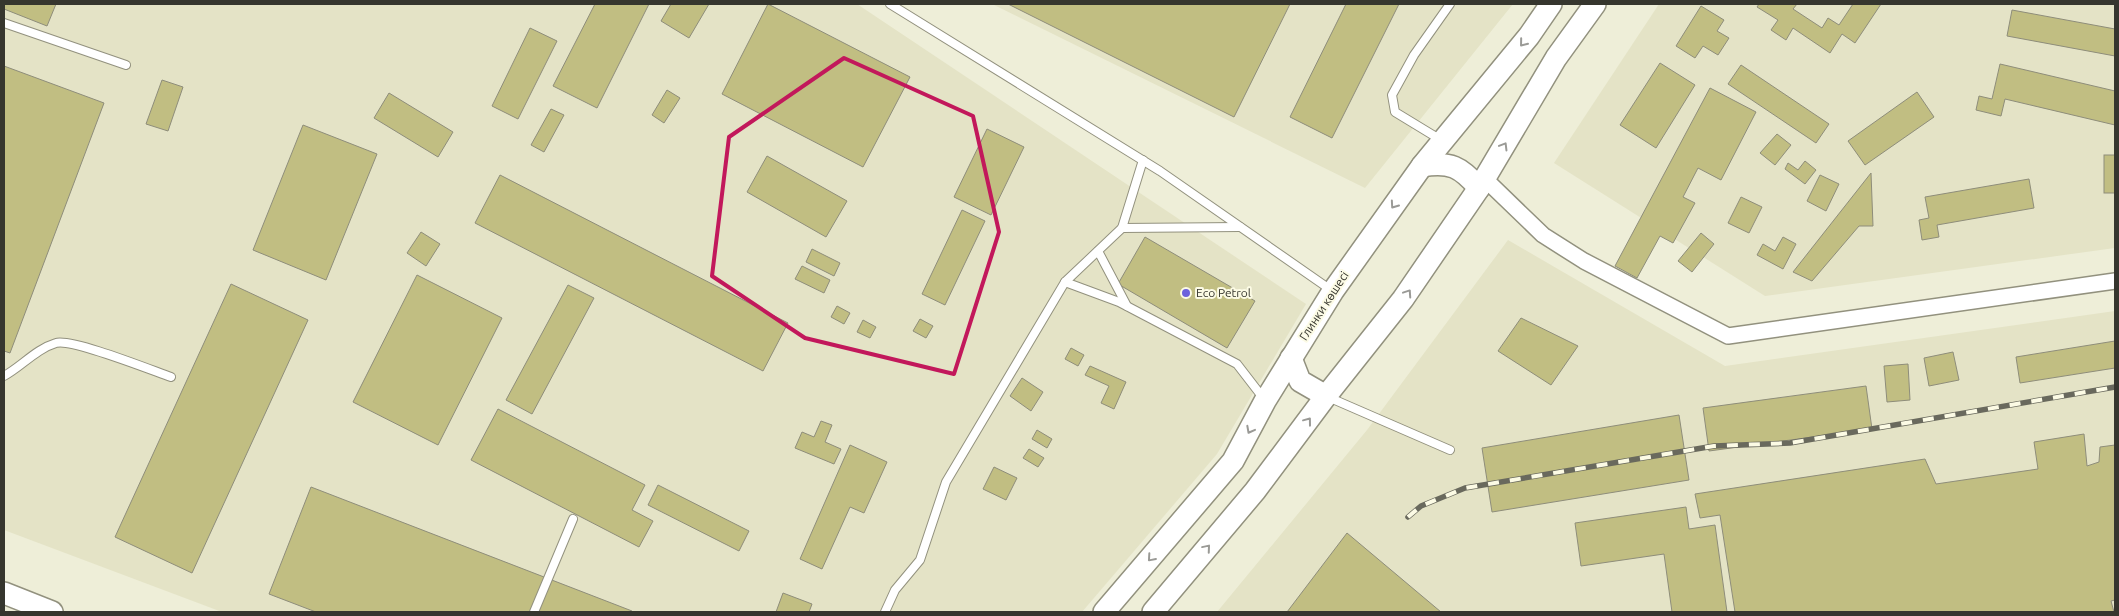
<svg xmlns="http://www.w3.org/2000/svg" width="2119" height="616" viewBox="0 0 2119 616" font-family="Ubuntu,sans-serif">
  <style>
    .built { fill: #e4e3c6 }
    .building { fill: #c1be82; stroke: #8e8d7a }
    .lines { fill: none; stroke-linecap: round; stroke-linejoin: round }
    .lane-casing { stroke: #92917e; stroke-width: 10 }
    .street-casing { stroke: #92917e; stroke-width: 18 }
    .secondary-casing { stroke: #92917e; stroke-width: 24 }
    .lane { stroke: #fff; stroke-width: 8 }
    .street { stroke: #fff; stroke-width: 15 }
    .secondary { stroke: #fff; stroke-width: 21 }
    .rail-casing { stroke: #69695d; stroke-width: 5.5 }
    .rail { stroke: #fcfbe5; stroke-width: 4; stroke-dasharray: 11; stroke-linecap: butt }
    .oneway { stroke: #9a9a96 }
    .marked { fill: none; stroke: #c2185b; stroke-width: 4; stroke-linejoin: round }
    .poi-dot { fill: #6c62dc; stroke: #fcfbe5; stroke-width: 2 }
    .labels { text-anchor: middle; stroke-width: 4; stroke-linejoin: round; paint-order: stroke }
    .poi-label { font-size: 12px; fill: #36362e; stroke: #fcfbe5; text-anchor: start }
    .street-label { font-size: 12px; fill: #36362e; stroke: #fcfbe5 }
  </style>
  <rect width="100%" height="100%" fill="#eeeed8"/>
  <!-- built -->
  <g class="built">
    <polygon points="4,4 857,4 1306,304 1217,454 1082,612 222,612 4,530"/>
    <polygon points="992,4 1513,4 1365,188"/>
    <polygon points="1659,4 2115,4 2115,248 1765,296 1554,163"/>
    <polygon points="1508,240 1725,366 2115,311 2115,612 1217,612 1367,430"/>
  </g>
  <!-- building -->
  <g class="building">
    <polygon points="4,4 56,4 47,26 4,9"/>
    <polygon points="595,4 649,4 597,108 553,86"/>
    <polygon points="671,4 709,4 689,38 661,21"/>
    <polygon points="768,4 910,77 863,167 722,94"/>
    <polygon points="1008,4 1290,4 1234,117"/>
    <polygon points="1346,4 1399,4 1332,138 1290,117"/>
    <polygon points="1759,4 1797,4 1793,9 1822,28 1828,18 1839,25 1853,4 1881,4 1855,43 1842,34 1830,53 1793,28 1786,40 1771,30 1778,20 1757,7"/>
    <polygon points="1701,6 1724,20 1717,31 1729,38 1718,55 1703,46 1695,58 1676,46"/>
    <polygon points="2012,10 2115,29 2115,56 2007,36"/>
    <polygon points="530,28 557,41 518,119 492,106"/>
    <polygon points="1660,63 1695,85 1656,148 1620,125"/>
    <polygon points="2000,64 2115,91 2115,125 2005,99 2001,116 1976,110 1979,96 1992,99"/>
    <polygon points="1741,65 1829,124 1816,143 1728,84"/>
    <polygon points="4,66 104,103 10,353 4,351"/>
    <polygon points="162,80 183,87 168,131 146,124"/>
    <polygon points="1710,88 1756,112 1721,180 1698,168 1683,197 1695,203 1673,243 1660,236 1637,278 1615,266"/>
    <polygon points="667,90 680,98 664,123 652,115"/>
    <polygon points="1917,92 1934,117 1865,165 1848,141"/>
    <polygon points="389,93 453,132 438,157 374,118"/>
    <polygon points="551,109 564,115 544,152 531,145"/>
    <polygon points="303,125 377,154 326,280 253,250"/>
    <polygon points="987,129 1024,147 991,215 954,197"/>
    <polygon points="1777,134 1791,145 1775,165 1760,153"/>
    <rect x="2104" y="155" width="11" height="38"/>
    <polygon points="767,156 847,201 826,237 747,192"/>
    <polygon points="1805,161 1816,170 1805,184 1785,169 1788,163 1798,170"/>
    <polygon points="1871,173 1873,226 1859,226 1812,281 1793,272"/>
    <polygon points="500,175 788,323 763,371 475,223"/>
    <polygon points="1820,175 1839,184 1826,211 1807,201"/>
    <polygon points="2029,179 2034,208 1937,225 1939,237 1922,240 1919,220 1929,218 1925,197"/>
    <polygon points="1741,197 1762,207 1749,233 1728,223"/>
    <polygon points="962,210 985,221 945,305 922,294"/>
    <polygon points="421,232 440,244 426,266 407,253"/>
    <polygon points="1701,233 1714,244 1692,272 1678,261"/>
    <polygon points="1145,237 1255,301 1227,348 1118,284"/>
    <polygon points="1783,237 1796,244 1783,269 1757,255 1763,244 1775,251"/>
    <polygon points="812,249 840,263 834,276 806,262"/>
    <polygon points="802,266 830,280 824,293 795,279"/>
    <polygon points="417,275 502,318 438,445 353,402"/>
    <polygon points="231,284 308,320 192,573 115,537"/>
    <polygon points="568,285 594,298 532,414 506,400"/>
    <polygon points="837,306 850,313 844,324 831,317"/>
    <polygon points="1521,318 1578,346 1551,385 1498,351"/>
    <polygon points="920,319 933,326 926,338 913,331"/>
    <polygon points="863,320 876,327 870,338 857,332"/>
    <polygon points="2115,341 2115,368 2020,383 2016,357"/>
    <polygon points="1071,348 1084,355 1078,366 1065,359"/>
    <polygon points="1953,352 1959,380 1929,386 1924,358"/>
    <polygon points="1908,364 1910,400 1887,402 1884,366"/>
    <polygon points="1090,366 1126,382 1114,409 1101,403 1109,386 1085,375"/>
    <polygon points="1022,378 1043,392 1031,411 1010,396"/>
    <polygon points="1866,386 1872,429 1709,451 1703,408"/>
    <polygon points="498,409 645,485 632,510 653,521 639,547 471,460"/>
    <polygon points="1679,415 1689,480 1492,512 1482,448"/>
    <polygon points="821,421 832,425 825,442 841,449 834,464 795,448 802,432 814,437"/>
    <polygon points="1037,430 1052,439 1047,448 1032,439"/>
    <polygon points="2084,434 2087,466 2099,462 2100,447 2115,445 2115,600 2111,601 2114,612 1735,612 1720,515 1700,518 1695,494 1925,459 1936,484 2038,469 2034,442"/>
    <polygon points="850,445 887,462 864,513 850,507 822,569 800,559"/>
    <polygon points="1029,449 1044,458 1038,467 1023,458"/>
    <polygon points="994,467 1017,478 1006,500 983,489"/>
    <polygon points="658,485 749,531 739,551 648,505"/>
    <polygon points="311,487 632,611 632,612 316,612 269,594"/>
    <polygon points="1686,507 1689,529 1715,525 1727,612 1672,612 1664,554 1581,566 1575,523"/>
    <polygon points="1347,533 1441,612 1287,612"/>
    <polygon points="783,593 812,604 809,612 776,612"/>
  </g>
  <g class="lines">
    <!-- lane casing -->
    <g class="lane-casing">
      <g id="lane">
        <polyline points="890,4 1160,171 1331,290"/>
        <polyline points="4,23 126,65"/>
        <polyline points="1441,140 1395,112 1392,95 1414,55 1450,4"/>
        <polyline points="1122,228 1240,227"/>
        <polyline points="1098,251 1127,306"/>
        <polyline points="1065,282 1119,302 1237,364 1264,399"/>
        <path d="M4 376C22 366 36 349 56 343 71 338 151 370 171 377"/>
        <polyline points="1328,397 1450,450"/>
        <polyline points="534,612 573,519"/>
        <polyline points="885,612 895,590 920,560 946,482 1065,282 1122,228 1143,160"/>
      </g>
    </g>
    <!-- street casing -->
    <g class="street-casing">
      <polyline id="street" points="1485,179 1543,235 1584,261 1728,336 2115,281"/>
    </g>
    <!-- secondary casing -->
    <g class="secondary-casing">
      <g id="secondary">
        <path d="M1422 166C1450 161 1461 167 1479 188"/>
        <polyline points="1291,358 1300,381 1326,396"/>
        <polyline points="4,593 52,612"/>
        <polyline points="1104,612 1233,461 1265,401 1333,291 1422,166 1529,36 1551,4"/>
        <polyline points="1153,612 1255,491 1326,396 1403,299 1479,188 1556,58 1595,4"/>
      </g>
    </g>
    <!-- lane -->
    <use href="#lane" class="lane"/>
    <!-- street -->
    <use href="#street" class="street"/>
    <!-- secondary -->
    <use href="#secondary" class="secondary"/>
    <!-- rail casing -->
    <g class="rail-casing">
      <polyline id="rail" points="1408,517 1421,506 1465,488 1714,446 1790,443 2115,387"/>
    </g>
    <!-- rail -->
    <use href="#rail" class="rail"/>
  </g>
  <!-- one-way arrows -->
  <defs><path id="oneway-chevron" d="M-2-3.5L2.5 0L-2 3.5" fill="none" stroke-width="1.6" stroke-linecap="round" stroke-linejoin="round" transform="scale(1.25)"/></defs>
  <g class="oneway">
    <use href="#oneway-chevron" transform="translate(1523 43) rotate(129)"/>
    <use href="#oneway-chevron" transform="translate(1504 146) rotate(-59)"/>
    <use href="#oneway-chevron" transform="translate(1394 205) rotate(125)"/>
    <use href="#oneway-chevron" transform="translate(1408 293) rotate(-56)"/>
    <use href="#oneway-chevron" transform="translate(1308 421) rotate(-53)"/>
    <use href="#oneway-chevron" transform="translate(1250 430) rotate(118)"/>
    <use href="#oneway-chevron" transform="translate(1207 548) rotate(-50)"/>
    <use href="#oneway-chevron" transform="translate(1151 558) rotate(131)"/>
  </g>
  <!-- marked area -->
  <path class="marked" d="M844 58 973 116 999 232 954 374 805 338 712 276 729 137Z"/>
  <!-- markers -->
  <circle class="poi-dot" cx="1186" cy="293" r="5"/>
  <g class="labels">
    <!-- poi labels -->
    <g class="poi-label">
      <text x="1196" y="297">Eco Petrol</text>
    </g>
    <!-- street labels -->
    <g class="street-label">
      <text transform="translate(1324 306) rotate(-57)" y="4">Глинки көшесі</text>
    </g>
  </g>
  <!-- border -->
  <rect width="2119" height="616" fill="none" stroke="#36362e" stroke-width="10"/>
</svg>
